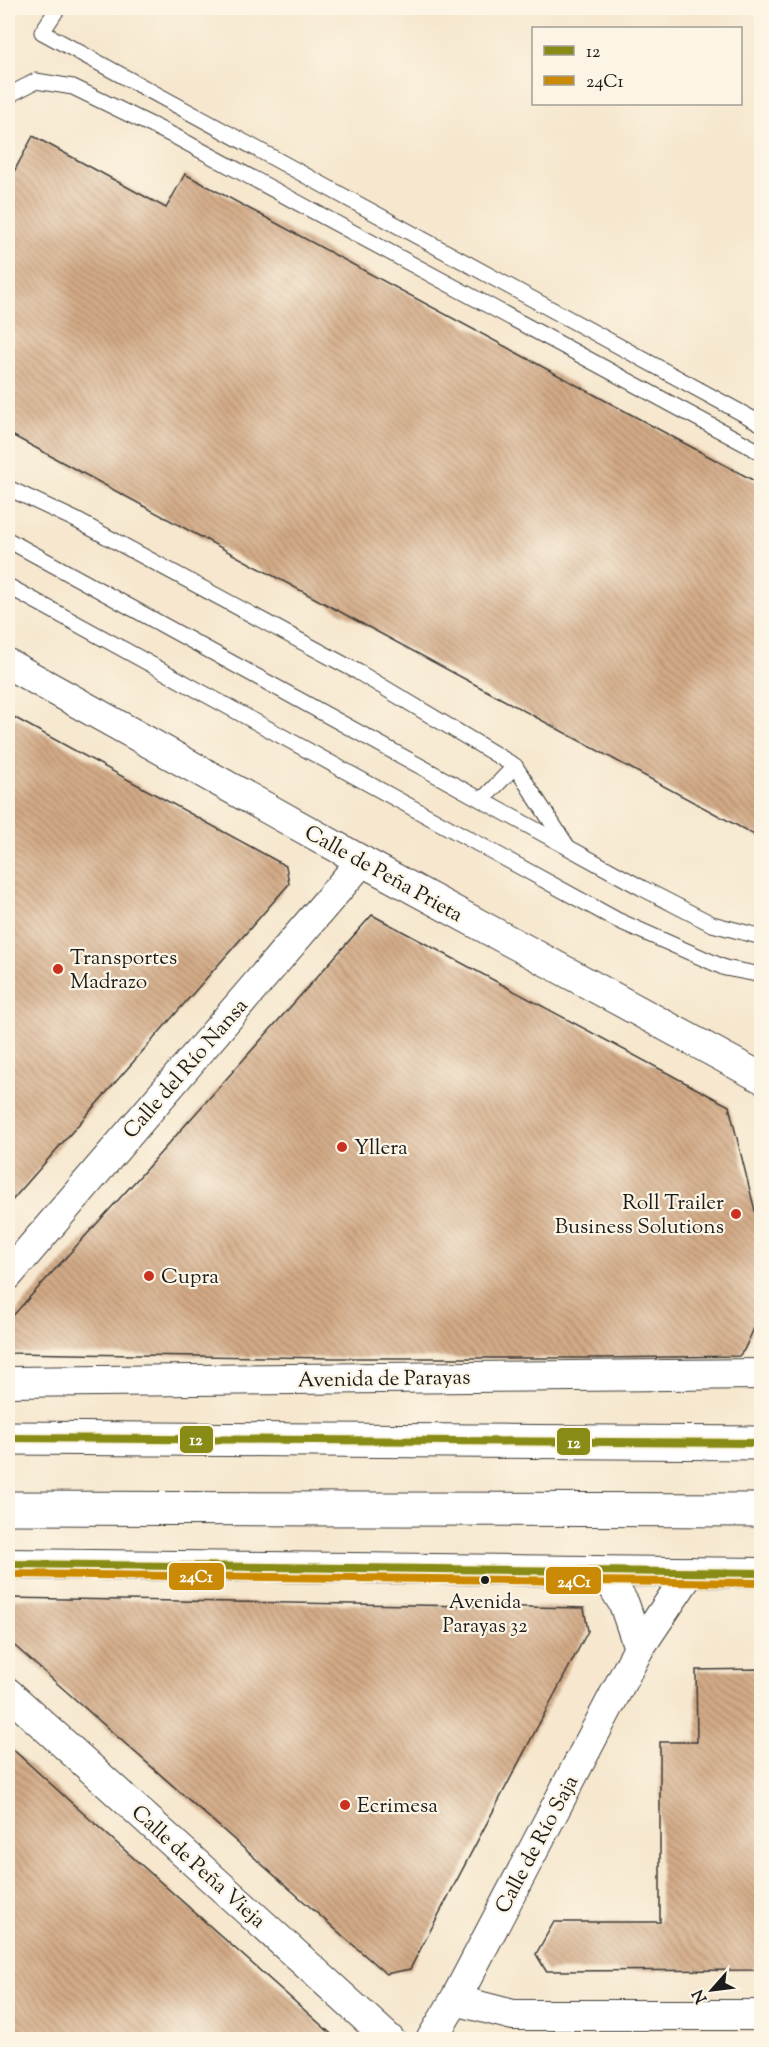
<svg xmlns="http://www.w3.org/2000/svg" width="769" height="2047" viewBox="0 0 769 2047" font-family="'Sorts Mill Goudy',serif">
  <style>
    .building { fill: url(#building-back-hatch) }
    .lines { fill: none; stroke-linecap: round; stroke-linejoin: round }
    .lane-casing { stroke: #3d3a37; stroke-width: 17 }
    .street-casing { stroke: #3d3a37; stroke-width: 32 }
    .highway-casing { stroke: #3d3a37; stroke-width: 35 }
    .lane { stroke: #fff; stroke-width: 15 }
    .street { stroke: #fff; stroke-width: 30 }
    .highway { stroke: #fff; stroke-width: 33 }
    .bus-1-casing { stroke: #fcf5e5; stroke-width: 12 }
    .bus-2-casing { stroke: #fcf5e5; stroke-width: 12 }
    .bus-1 { stroke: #888c16; stroke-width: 8 }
    .bus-2 { stroke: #cb8a06; stroke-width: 8 }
    .poi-dot { fill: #c8321e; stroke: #fcf5e5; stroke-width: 2 }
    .bus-dot { fill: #1c1c1c; stroke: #fcf5e5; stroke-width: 2 }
    .labels { text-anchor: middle; stroke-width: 4.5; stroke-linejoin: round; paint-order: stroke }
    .bus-label { font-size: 20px; fill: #1c1c1c; stroke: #fcf5e5 }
    .street-label { font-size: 21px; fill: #1c1c1c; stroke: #fcf5e5 }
    .poi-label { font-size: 21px; fill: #1c1c1c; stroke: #fcf5e5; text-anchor: start }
    .line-badge { stroke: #fcf5e5; stroke-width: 2 }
    .badge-label { font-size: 16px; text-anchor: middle; font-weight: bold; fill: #fff }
  </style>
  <defs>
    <pattern id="building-back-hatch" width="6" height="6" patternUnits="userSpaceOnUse" patternTransform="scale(1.5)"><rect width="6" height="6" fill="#d3aa86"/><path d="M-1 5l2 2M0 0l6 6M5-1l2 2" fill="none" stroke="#aa8a6d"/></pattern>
  </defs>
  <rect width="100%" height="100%" fill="#fcf5e5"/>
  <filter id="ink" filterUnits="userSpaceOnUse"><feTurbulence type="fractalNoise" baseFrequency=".0167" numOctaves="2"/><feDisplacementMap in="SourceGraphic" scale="12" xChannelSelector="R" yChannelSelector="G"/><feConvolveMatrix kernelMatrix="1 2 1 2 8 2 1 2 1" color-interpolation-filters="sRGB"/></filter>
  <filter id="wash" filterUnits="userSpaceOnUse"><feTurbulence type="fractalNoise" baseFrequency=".008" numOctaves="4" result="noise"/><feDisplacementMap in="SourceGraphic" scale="24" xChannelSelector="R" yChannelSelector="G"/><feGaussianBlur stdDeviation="1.35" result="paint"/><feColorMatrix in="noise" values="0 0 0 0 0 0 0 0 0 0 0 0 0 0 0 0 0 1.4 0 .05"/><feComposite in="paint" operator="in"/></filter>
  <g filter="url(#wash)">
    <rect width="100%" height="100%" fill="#f6e7ce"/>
    <g id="blocks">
      <!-- building -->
      <g class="building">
        <polygon points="33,136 166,208 185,174 762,485 762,839 8,433 8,183"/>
        <polygon points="8,714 286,866 289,884 8,1205"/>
        <polygon points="372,915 729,1106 762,1239 762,1311 744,1350 739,1356 600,1358 336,1358 8,1353 8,1321 140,1176"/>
        <polygon points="8,1598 584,1608 588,1631 410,1969 386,1974 8,1640"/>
        <polygon points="762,1669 762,1970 546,1971 536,1954 554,1922 660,1922 660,1742 697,1742 696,1670"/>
        <polygon points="8,1745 74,1805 338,2040 8,2040"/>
      </g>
    </g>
  </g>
  <g filter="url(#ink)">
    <use href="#blocks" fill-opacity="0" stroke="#3d3a37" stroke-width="1.5"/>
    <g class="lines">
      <!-- lane casing -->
      <g class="lane-casing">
        <g id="lane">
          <polyline points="58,8 42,32 762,424"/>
          <polyline points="8,101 11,94 36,81 73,87 176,137 762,453"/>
          <polyline points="8,488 76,520 358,672 515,766 567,846"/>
          <polyline points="8,540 642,888 712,924 762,937"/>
          <polyline points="8,586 617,920 725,968 762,975"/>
          <polyline points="482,800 515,766"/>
        </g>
      </g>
      <!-- street casing -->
      <g class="street-casing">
        <g id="street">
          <polyline points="8,664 362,861 762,1078"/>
          <polyline points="8,1275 362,861"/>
          <polyline points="8,1382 762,1374"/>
          <polyline points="8,1564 762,1573"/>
          <polyline points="595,1571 613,1586 624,1604 639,1648"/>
          <polyline points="8,1693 390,2040"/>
          <polyline points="455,2000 513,2015 762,2015"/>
          <polyline points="431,2040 455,2000 639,1648 690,1572"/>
        </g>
      </g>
      <!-- highway casing -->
      <g class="highway-casing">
        <g id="highway">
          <polyline points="8,1438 762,1443"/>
          <polyline points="8,1508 762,1510"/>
        </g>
      </g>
      <!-- lane -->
      <use href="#lane" class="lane"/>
      <!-- street -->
      <use href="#street" class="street"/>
      <!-- highway -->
      <use href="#highway" class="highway"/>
      <!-- bus-1 casing -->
      <g class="bus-1-casing">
        <g id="bus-1">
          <polyline points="8,1438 762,1443"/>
          <polyline points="8,1564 762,1573"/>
        </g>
      </g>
      <!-- bus-2 casing -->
      <g class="bus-2-casing">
        <polyline id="bus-2" points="8,1574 762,1583"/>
      </g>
      <!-- bus-1 -->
      <use href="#bus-1" class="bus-1"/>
      <!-- bus-2 -->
      <use href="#bus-2" class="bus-2"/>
    </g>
  </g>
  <!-- markers -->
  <g class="poi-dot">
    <circle cx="58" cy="969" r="6"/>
    <circle cx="342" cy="1147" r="6"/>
    <circle cx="736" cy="1214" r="6"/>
    <circle cx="149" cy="1276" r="6"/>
    <circle cx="345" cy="1805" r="6"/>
  </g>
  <circle class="bus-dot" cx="485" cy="1580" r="5"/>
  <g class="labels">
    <!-- bus labels -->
    <g class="bus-label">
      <text x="485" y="1608">Avenida<tspan x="485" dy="24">Parayas 32</tspan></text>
    </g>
    <!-- street labels -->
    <g class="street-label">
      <text transform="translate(384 873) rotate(29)" y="7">Calle de Peña Prieta</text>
      <text transform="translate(185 1068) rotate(-49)" y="7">Calle del Río Nansa</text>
      <text transform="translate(384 1378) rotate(-1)" y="7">Avenida de Parayas</text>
      <text transform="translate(536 1844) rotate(-62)" y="7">Calle de Río Saja</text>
      <text transform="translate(199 1866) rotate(42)" y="7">Calle de Peña Vieja</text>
    </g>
    <!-- poi labels -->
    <g class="poi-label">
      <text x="70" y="964">Transportes<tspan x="70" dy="24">Madrazo</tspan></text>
      <text x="354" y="1154">Yllera</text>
      <text x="724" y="1209" text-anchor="end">Roll Trailer<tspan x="724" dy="24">Business Solutions</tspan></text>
      <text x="161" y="1283">Cupra</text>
      <text x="357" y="1812">Ecrimesa</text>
    </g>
  </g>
  <g class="line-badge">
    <rect x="179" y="1425" width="35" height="29" rx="6" fill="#888c16"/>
    <rect x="556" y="1427" width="35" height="29" rx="6" fill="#888c16"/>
    <rect x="168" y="1562" width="57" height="29" rx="6" fill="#cb8a06"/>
    <rect x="545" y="1566" width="57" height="29" rx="6" fill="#cb8a06"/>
  </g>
  <g class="badge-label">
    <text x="196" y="1445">12</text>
    <text x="574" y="1448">12</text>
    <text x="196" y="1582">24C1</text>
    <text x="574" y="1587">24C1</text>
  </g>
  <!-- margin -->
  <rect width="769" height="2047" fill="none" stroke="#fcf5e5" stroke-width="30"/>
  <!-- legend -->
  <rect x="532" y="27" width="210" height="78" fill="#fcf5e5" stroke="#a29e95" stroke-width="1.5"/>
  <rect x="544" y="46" width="30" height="9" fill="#888c16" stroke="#a29e95" stroke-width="1.5"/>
  <text x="586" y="57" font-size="18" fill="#1c1c1c">12</text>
  <rect x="544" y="76" width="30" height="9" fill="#cb8a06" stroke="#a29e95" stroke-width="1.5"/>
  <text x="586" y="87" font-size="18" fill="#1c1c1c">24C1</text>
  <!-- north arrow -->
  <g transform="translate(712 1990) rotate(242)" stroke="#fcf5e5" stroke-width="4.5" paint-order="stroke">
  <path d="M0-4.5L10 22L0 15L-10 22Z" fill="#1c1c1c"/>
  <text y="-9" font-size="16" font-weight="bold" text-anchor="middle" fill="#1c1c1c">N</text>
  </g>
</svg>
